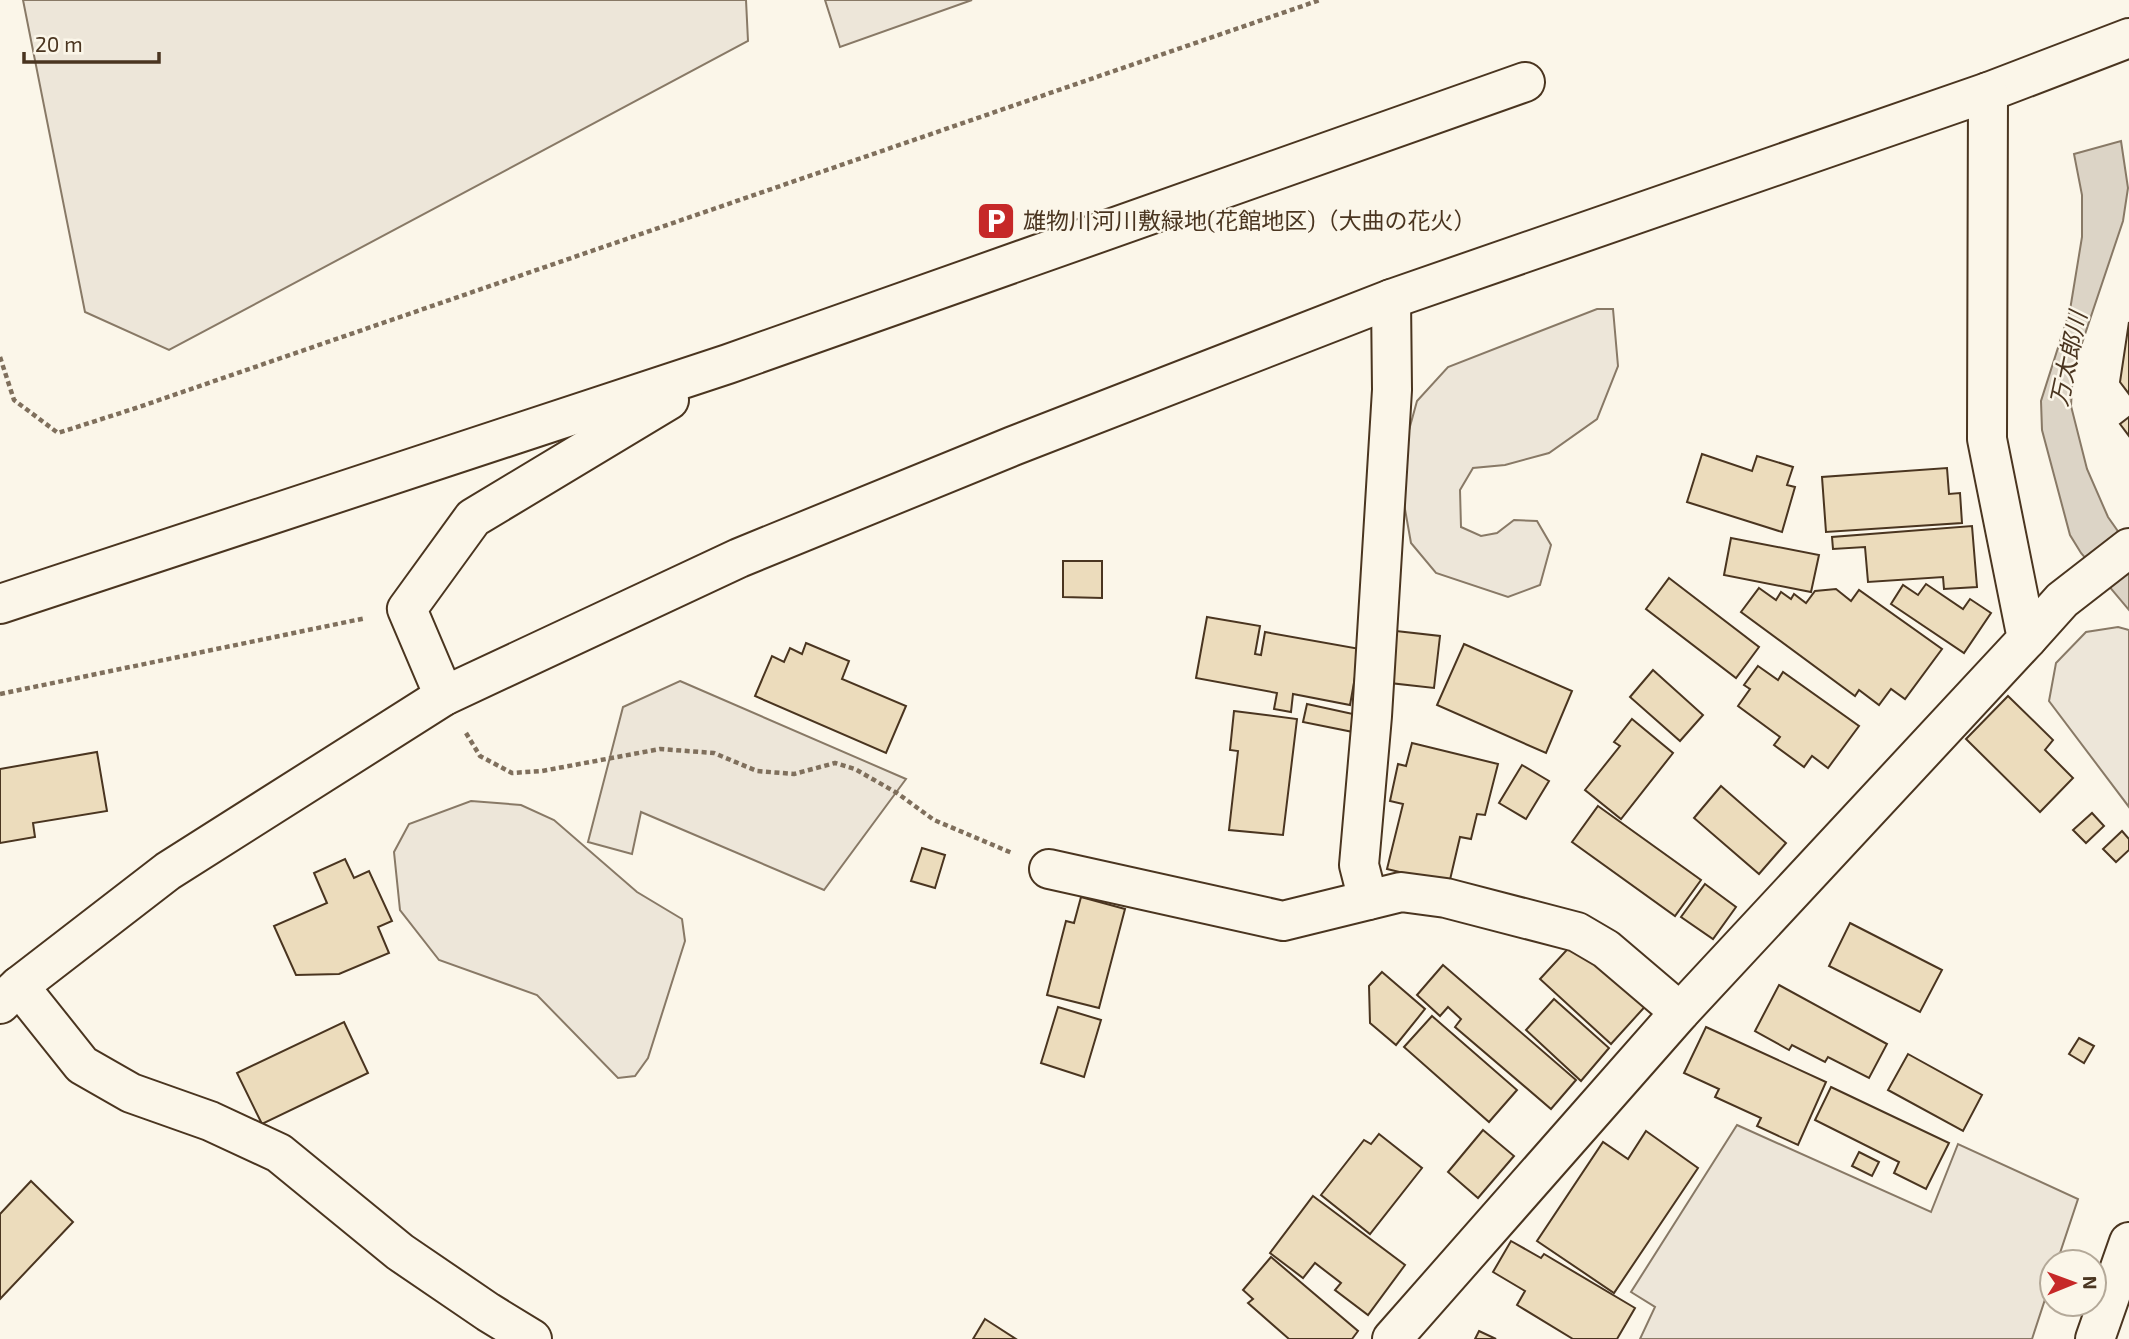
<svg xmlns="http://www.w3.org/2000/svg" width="2129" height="1339" viewBox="0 0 2129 1339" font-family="'Exo 2','Noto Sans JP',sans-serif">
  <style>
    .green { fill: #ede6d9; stroke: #887966; stroke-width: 2 }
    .water { fill: #dcd4c6; stroke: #887966; stroke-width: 2 }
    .building { fill: #ecdcbc; stroke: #4a3520; stroke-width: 2 }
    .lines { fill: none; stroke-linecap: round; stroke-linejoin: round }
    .minor-casing { stroke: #4a3520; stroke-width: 42 }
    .highway-casing { stroke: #4a3520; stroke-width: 42 }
    .path { stroke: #7f6f5c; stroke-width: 4.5; stroke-dasharray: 5 3.5; stroke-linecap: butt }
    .minor { stroke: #fbf6e9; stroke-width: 38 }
    .highway { stroke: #fbf6e9; stroke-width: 38 }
    .labels { text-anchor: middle; stroke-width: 5; stroke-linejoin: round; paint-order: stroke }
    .poi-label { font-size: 23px; fill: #4a3520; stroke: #fbf6e9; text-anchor: start }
    .water-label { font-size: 24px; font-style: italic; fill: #4a3520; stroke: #fbf6e9 }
  </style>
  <rect width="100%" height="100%" fill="#fbf6e9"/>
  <!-- green -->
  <g class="green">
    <polygon points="23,0 746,0 748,41 169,350 85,312"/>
    <polygon points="825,0 972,0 840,47"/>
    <polygon points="1597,309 1613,309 1618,366 1597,419 1549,453 1505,465 1473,468 1460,490 1461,527 1481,536 1497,533 1514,520 1537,521 1551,545 1540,585 1508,597 1436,573 1411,543 1398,470 1417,401 1448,367"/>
    <polygon points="2118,627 2129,630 2129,807 2049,701 2056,663 2086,632"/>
    <polygon points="680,681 906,779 824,890 641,812 632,854 588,842 623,707"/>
    <polygon points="471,801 521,805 554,820 637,892 682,919 685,941 648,1058 635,1076 618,1078 537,995 439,960 400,910 394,852 409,824"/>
    <polygon points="1737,1125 1931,1212 1958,1144 2078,1199 2057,1262 2052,1262 2052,1278 2032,1339 1640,1339 1655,1307 1631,1292"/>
  </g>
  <!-- water -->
  <polygon class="water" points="2121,141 2128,188 2123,221 2073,370 2071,406 2087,469 2108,517 2129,547 2129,610 2081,553 2070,535 2042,430 2041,401 2070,310 2082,237 2082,195 2074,154"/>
  <!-- building -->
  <g class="building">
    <polygon points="2129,322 2129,394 2120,382"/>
    <polygon points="2129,417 2129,436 2120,424"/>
    <polygon points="1702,454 1752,471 1757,456 1793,467 1787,485 1795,487 1782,532 1687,502"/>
    <polygon points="1947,468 1949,494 1960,493 1962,523 1826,532 1822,477"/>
    <polygon points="1972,526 1977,587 1944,589 1943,577 1868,582 1865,547 1833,549 1832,537"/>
    <polygon points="1731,538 1819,555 1811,592 1724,575"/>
    <polygon points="1063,561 1102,561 1102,598 1063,597"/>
    <polygon points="1669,578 1759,647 1736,678 1646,609"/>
    <polygon points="1926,584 1963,609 1970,599 1991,613 1964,653 1891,604 1903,585 1918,595"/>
    <polygon points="1759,588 1776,600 1781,592 1791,599 1794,594 1806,603 1815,591 1836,589 1851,601 1859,590 1942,649 1905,699 1891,689 1879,705 1859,690 1855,696 1741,612"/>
    <polygon points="1207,617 1260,626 1255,654 1261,655 1265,632 1360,649 1350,705 1293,694 1291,712 1274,709 1277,693 1196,678"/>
    <polygon points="1396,631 1440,636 1434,688 1390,683"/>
    <polygon points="806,643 849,661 842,679 906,706 886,753 755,696 772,656 784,662 790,648 802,654"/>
    <polygon points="1464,644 1572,691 1546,753 1437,705"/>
    <polygon points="1758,666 1778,680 1783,672 1859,726 1828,768 1812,756 1804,767 1774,745 1780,737 1738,706 1750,689 1744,685"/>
    <polygon points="1653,670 1703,715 1680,741 1630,697"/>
    <polygon points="2008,696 2053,740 2045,750 2073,778 2040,812 1966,739"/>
    <polygon points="1307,704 1362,716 1358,733 1303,722"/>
    <polygon points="1234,711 1297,719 1283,835 1229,830 1238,751 1230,750"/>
    <polygon points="1632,719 1673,753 1621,819 1585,790 1620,746 1614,742"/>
    <polygon points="1412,743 1498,764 1485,815 1477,814 1471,839 1460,837 1449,884 1387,869 1403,804 1390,801 1398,764 1406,766"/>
    <polygon points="97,752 107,811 33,823 35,837 0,843 0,769"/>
    <polygon points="1522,765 1549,781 1526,819 1499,803"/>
    <polygon points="1721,786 1786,843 1759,874 1694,818"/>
    <polygon points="1598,806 1701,880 1675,916 1572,842"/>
    <polygon points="2092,813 2104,826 2086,843 2073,830"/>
    <polygon points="2122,831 2129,839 2129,850 2116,862 2103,849"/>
    <polygon points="922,848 945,855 935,888 911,881"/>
    <polygon points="345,859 354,878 369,871 392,921 378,927 389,953 339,974 296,975 274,926 327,903 314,873"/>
    <polygon points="1705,884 1736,907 1713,939 1681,917"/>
    <polygon points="1081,897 1125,909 1099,1008 1047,995 1066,921 1074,923"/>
    <polygon points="1850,923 1942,970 1920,1012 1829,966"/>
    <polygon points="1575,941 1650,1001 1611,1044 1540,979"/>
    <polygon points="1443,965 1576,1080 1551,1109 1455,1027 1461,1019 1448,1007 1440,1016 1417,995"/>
    <polygon points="1382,972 1425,1009 1396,1045 1370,1023 1369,986"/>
    <polygon points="1779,985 1887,1044 1869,1078 1828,1057 1825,1062 1792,1045 1789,1050 1755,1031"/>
    <polygon points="1554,999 1609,1048 1581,1081 1526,1030"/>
    <polygon points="1058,1007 1101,1020 1084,1077 1041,1063"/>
    <polygon points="1432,1016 1517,1090 1489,1122 1404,1047"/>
    <polygon points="344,1022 368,1073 262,1124 237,1073"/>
    <polygon points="1706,1027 1826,1082 1798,1145 1757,1126 1761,1118 1715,1097 1719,1089 1684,1073"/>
    <polygon points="2079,1038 2094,1046 2084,1063 2069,1054"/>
    <polygon points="1908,1054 1982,1095 1963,1131 1888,1090"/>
    <polygon points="1831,1087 1949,1143 1926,1189 1894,1173 1899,1162 1815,1120"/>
    <polygon points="1483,1130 1514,1156 1478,1198 1448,1172"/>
    <polygon points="1646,1131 1698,1168 1614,1293 1537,1241 1603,1142 1628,1159"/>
    <polygon points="1379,1134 1422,1168 1370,1234 1321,1195 1364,1140 1371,1144"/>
    <polygon points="1859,1152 1879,1162 1872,1176 1852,1166"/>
    <polygon points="31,1181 73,1222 0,1299 0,1214"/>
    <polygon points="1313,1196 1405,1265 1368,1315 1335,1290 1341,1283 1315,1263 1303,1278 1270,1253"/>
    <polygon points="1511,1241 1541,1258 1544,1254 1635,1308 1617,1339 1573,1339 1517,1305 1525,1291 1493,1272"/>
    <polygon points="1271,1257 1358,1331 1352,1339 1289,1339 1248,1303 1253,1299 1243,1290"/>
    <polygon points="985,1319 1016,1339 973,1339"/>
    <polygon points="1479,1331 1496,1339 1475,1339"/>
  </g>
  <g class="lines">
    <!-- minor casing -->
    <g class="minor-casing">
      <g id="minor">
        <polyline points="0,604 728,364 1525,82"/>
        <polyline points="2027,639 2062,600 2129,548"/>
        <polyline points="444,696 407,609 473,518 669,400"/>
        <polyline points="1049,869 1283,921 1401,892 1446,898 1577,932 1606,949 1680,1012"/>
        <polyline points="1368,900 1359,865 1372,716 1392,390 1391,299"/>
        <polyline points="19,986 82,1065 131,1093 210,1121 279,1153 400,1252 488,1312 532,1339"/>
        <polyline points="0,1004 19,986 168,871 444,696 739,558 1013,446 1391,299 1988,92 2129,38"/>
        <polyline points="1392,1339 1680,1012 2027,639 1987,439 1988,92"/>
      </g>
    </g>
    <!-- highway casing -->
    <g class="highway-casing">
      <polyline id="highway" points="2095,1339 2129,1242"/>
    </g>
    <!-- path -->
    <g class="path">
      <polyline points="0,357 14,400 58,433 136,408 1320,0"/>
      <polyline points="0,694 366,618"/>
      <polyline points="466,733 480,756 512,773 542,771 660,749 714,753 757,771 794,774 835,763 855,769 897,793 934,820 1012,853"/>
    </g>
    <!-- minor -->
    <use href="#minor" class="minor"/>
    <!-- highway -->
    <use href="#highway" class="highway"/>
  </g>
  <!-- icons -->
  <defs>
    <g id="parking-square" transform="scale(2.0125)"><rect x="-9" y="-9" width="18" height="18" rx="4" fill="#c62828" stroke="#fbf6e9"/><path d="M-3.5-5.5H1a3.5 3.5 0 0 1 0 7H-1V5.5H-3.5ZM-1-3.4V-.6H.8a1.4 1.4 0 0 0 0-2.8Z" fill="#fff"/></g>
  </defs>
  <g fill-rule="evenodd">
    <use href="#parking-square" x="996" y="221"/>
  </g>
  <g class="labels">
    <!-- poi labels -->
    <g class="poi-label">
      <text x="1023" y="229">雄物川河川敷緑地(花館地区)（大曲の花火）</text>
    </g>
    <!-- water labels -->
    <g class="water-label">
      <text transform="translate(2069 359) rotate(-78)" y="8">万太郎川</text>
    </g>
  </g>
  <!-- north arrow -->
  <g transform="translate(2073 1283) rotate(89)"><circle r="33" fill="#fbf6e9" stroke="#b4a999" stroke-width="2"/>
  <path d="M0-5L12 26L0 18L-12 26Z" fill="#c62828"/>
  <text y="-10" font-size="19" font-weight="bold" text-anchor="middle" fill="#4a3520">N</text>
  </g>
  <!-- scale -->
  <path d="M24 52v10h135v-10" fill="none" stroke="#4a3520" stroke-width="3.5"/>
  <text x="35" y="52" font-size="21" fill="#4a3520" stroke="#fbf6e9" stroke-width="5" paint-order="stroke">20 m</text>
</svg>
